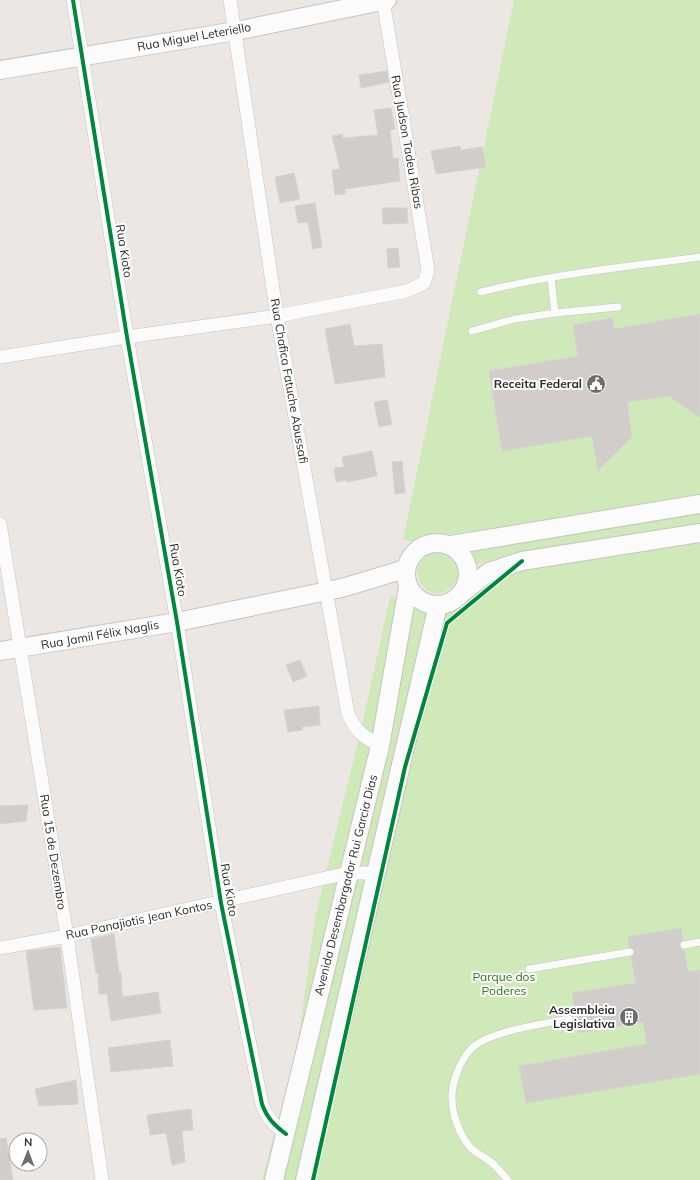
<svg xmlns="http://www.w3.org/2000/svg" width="700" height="1180" viewBox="0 0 700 1180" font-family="Mulish,sans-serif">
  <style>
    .green { fill: #d0e9b9 }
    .building { fill: #d0cdca; stroke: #d7d3cf }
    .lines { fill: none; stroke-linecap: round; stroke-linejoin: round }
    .lane-casing { stroke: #c5c4c4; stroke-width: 8 }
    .street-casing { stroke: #c5c4c4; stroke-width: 14 }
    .secondary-casing { stroke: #c5c4c4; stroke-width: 20 }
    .lane { stroke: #fcfbfb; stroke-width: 7 }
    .street { stroke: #fcfbfb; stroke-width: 13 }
    .secondary { stroke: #fcfbfb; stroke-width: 18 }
    .cycleway-casing { stroke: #fff; stroke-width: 6 }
    .cycleway { stroke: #00873e; stroke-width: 4 }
    .labels { text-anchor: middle; stroke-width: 4; stroke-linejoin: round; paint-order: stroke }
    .street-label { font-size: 12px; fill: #2d2d2d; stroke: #fff }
    .poi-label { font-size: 12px; font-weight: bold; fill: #2d2d2d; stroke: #fff; text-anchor: end }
    .park-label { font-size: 12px; fill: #2e7414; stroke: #fff }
  </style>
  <rect width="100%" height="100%" fill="#ece7e3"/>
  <!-- green -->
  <g class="green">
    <polygon points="514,0 700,0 700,504 451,545 403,540"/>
    <path d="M700 507V523L519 552 461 569C458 580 456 587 444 592 416 602 401 550 446 552Z"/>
    <polygon points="700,533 700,1180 262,1180 273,1138 286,1134 315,917 360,734 390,597 462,593 489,572"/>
  </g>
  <!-- building -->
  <g class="building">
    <polygon points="387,71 389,82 361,88 359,75"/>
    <polygon points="391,108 395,129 390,130 393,159 398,158 400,181 345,189 345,194 335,195 332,170 340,169 332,136 342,134 343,138 378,135 374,110"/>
    <polygon points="460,146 461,150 482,147 486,167 436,174 431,151"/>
    <polygon points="294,173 300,199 280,203 275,177"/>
    <polygon points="315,203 322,247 313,249 308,222 298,223 295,206"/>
    <polygon points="382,208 407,208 408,223 383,224"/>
    <polygon points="398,248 400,267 388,268 387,249"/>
    <polygon points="700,314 700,418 669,396 627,402 632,437 598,470 592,436 502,451 489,371 578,356 573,325 612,318 614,329"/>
    <polygon points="350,324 354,346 382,344 385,377 335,384 325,329"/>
    <polygon points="387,400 392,424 379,427 374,402"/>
    <polygon points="372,451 377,476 347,482 347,480 336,482 334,468 344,467 342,457"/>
    <polygon points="402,461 405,493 395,494 392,462"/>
    <polygon points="300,660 307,676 293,682 286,665"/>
    <polygon points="319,706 320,725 302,727 302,730 288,732 284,710"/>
    <polygon points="28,805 26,821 0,824 0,806"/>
    <polygon points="681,928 683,940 679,946 684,950 688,972 700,970 700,1074 526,1103 519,1066 647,1044 643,1022 579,1033 572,993 636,983 631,957 634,954 635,951 629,947 628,937"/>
    <polygon points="114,934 119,973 121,973 122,997 158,992 161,1013 111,1021 107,994 99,994 98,973 96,973 91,939"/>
    <polygon points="60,947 67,1008 34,1010 26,951"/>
    <polygon points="170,1040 173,1066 111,1072 108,1048"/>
    <polygon points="76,1080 78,1104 39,1106 35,1089"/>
    <polygon points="191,1109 193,1130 182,1131 185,1162 172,1165 166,1133 150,1135 147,1115"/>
    <polygon points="6,1138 13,1180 0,1180 0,1139"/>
  </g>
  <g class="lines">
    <!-- lane casing -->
    <g class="lane-casing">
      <g id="lane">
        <path d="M481 292C552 274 627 267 700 257"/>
        <polyline points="555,313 618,307"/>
        <polyline points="472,331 515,319 555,313 551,278"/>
        <polyline points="684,945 700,942"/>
        <polyline points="529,969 630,952"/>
        <path d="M508 1180C502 1174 497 1167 491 1162 485 1157 476 1153 471 1148 459 1135 452 1114 452 1097 452 1082 460 1061 471 1049 488 1031 544 1024 569 1019"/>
      </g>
    </g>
    <!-- street casing -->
    <g class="street-casing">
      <g id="street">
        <path d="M73 0 127 337 177 622 221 903 262 1104C267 1118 274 1125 286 1134"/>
        <path d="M230 0 277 316 348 714C356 732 363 736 380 746"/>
        <polyline points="0,357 127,337 277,316 407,291 424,283 428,270 383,0"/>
        <polyline points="0,524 67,936 102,1180"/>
        <polyline points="0,948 67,936 348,873 376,873"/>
      </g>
    </g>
    <!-- secondary casing -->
    <g class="secondary-casing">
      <g id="secondary">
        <polyline points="0,70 236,31 387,0"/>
        <circle cx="437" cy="574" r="31"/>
        <polyline points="451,545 700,504"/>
        <polyline points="462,593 489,572 522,561 700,533"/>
        <polyline points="0,651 177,622 342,588 405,569"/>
        <polyline points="274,1180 380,746 408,587"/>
        <polyline points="305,1180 438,605"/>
      </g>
    </g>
    <!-- lane -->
    <use href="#lane" class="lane"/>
    <!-- street -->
    <use href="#street" class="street"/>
    <!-- secondary -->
    <use href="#secondary" class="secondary"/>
    <!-- cycleway casing -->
    <g class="cycleway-casing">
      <g id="cycleway">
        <path d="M73 0 127 337 177 622 221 903 262 1104C267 1118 274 1125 286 1134"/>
        <polyline points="313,1180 405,767 447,623 522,561"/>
      </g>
    </g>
    <!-- cycleway -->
    <use href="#cycleway" class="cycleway"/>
  </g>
  <!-- icons -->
  <defs>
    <g id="civic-disc" transform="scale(1)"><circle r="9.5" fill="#706e6d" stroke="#fff"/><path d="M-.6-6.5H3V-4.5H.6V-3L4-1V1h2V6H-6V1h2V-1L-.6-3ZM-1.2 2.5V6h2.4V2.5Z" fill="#fff"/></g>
    <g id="building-disc" transform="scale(1)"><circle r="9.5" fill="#706e6d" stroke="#fff"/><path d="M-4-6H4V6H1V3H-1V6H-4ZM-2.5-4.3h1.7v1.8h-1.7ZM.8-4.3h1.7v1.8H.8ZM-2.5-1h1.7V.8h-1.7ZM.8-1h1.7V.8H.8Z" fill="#fff"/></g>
  </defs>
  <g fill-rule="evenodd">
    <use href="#civic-disc" x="596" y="384"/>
    <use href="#building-disc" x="629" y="1017"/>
  </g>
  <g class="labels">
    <!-- street labels -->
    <g class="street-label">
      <text transform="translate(194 37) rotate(-10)" y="4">Rua Miguel Leteriello</text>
      <text transform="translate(407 142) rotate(80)" y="4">Rua Judson Tadeu Ribas</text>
      <text transform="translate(124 251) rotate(81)" y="4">Rua Kioto</text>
      <text transform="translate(289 381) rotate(80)" y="4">Rua Chafica Fatuche Abussafi</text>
      <text transform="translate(178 570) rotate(80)" y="4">Rua Kioto</text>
      <text transform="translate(100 635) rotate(-10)" y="4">Rua Jamil Félix Naglis</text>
      <text transform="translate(53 852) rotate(81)" y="4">Rua 15 de Dezembro</text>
      <text transform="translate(346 885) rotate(-76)" y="4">Avenida Desembargador Rui Garcia Dias</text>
      <text transform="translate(229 890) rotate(80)" y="4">Rua Kioto</text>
      <text transform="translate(139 920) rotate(-12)" y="4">Rua Panajiotis Jean Kontos</text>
    </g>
    <!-- poi labels -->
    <g class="poi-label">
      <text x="582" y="388">Receita Federal</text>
      <text x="615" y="1014">Assembleia<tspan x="615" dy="14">Legislativa</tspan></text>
    </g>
    <!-- park labels -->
    <g class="park-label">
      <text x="504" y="981">Parque dos<tspan x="504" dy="14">Poderes</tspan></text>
    </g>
  </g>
  <!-- north arrow -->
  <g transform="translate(28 1152) rotate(1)"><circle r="19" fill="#ffffff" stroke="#ababab"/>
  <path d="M0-3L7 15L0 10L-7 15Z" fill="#706e6d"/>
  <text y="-6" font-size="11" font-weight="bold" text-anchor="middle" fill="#2d2d2d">N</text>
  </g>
</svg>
